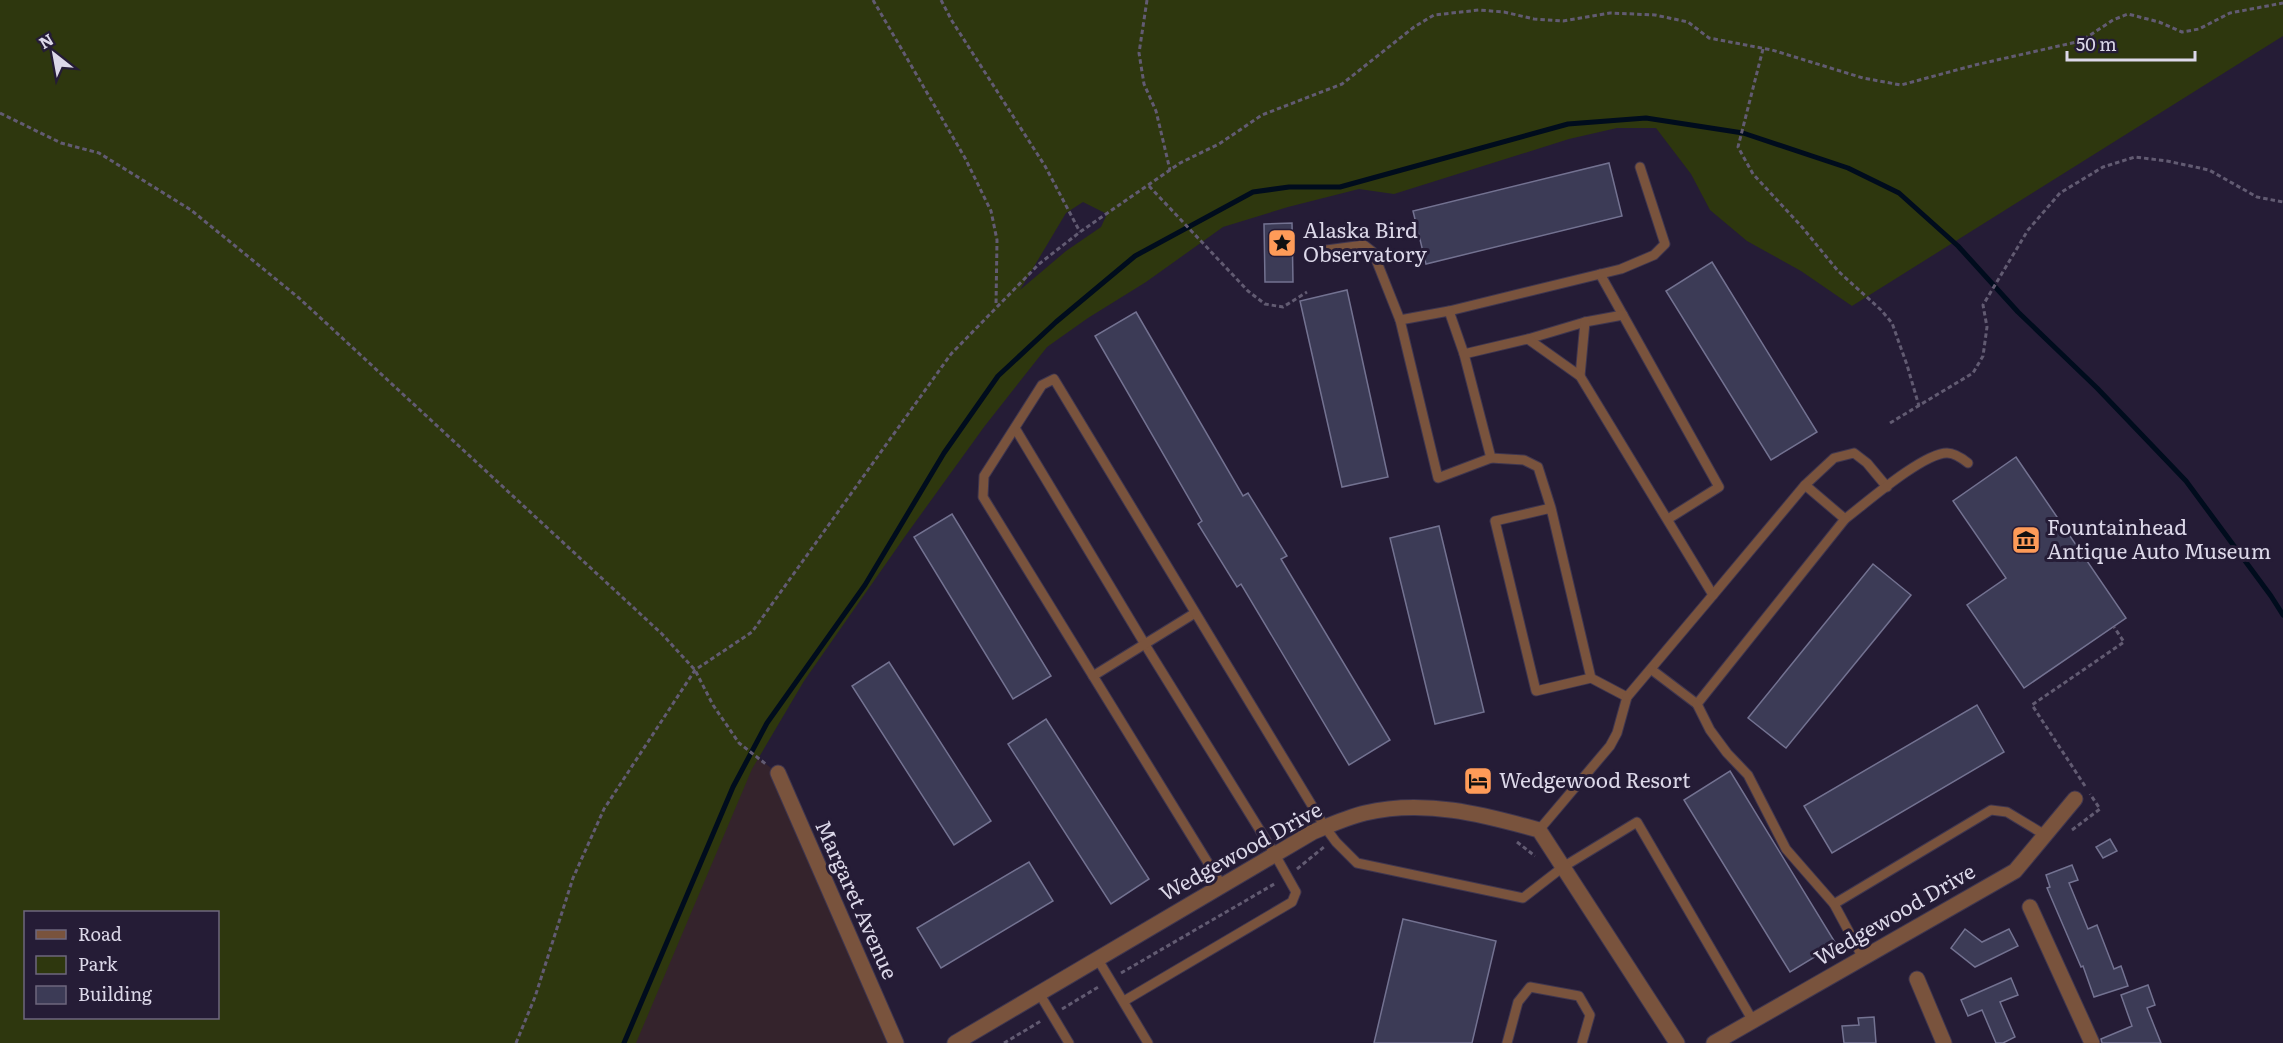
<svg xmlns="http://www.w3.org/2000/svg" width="2283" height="1043" viewBox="0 0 2283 1043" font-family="Literata,serif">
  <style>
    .education { fill: #34232c }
    .green { fill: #2e370e; fill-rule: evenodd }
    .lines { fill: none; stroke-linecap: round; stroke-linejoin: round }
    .stream { stroke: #000c1d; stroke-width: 5 }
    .building { fill: #3c3b56; stroke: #737291; stroke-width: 1.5 }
    .service-casing { stroke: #3f364f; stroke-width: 11 }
    .minor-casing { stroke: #3f364f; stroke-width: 17 }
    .path { stroke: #625b72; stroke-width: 3; stroke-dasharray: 4.5 3; stroke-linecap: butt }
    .service { stroke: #79533d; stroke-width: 9 }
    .minor { stroke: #79533d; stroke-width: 15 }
    .labels { text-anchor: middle; stroke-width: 6; stroke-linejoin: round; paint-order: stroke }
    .poi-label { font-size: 21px; fill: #dcd8e9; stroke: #251c36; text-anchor: start }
    .street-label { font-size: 21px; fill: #dcd8e9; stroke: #251c36 }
  </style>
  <rect width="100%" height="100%" fill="#251c36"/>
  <!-- education -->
  <polygon class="education" points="751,753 778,773 896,1043 624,1043"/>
  <!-- green -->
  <path class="green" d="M0 0H2283V36L1852 306 1801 271 1747 241 1710 210 1691 174 1656 128H1617L1569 139 1394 194 1359 189 1288 207 1223 227 1146 282 1088 318 1047 347 984 427 906 535 804 681 752 769 636 1043H0ZM1083 202 1107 214 1101 227 1066 251 1020 290 1066 213ZM26 912H218V1018H26Z"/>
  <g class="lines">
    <!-- stream -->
    <polyline class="stream" points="624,1043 733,787 767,723 865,585 944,453 998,376 1056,322 1135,256 1253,192 1289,187 1340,187 1568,124 1646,118 1743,133 1848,168 1899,193 1958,246 2018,312 2097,388 2186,481 2271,596 2283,615"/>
  </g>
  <!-- building -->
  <g class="building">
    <polygon points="1609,163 1622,216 1426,264 1413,211"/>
    <polygon points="1292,223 1293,282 1265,282 1264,224"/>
    <polygon points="1712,262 1817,432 1771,460 1666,291"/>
    <polygon points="1347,290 1388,477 1342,487 1300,301"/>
    <polygon points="1136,312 1243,496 1248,493 1287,556 1281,559 1390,740 1349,765 1241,584 1237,587 1198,524 1202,521 1095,336"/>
    <polygon points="2016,457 2126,618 2024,688 1967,605 2006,578 1953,501"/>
    <polygon points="952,514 1051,676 1013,699 914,537"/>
    <polygon points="1439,526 1484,712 1435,724 1390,538"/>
    <polygon points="1873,564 1911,595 1786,748 1748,718"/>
    <polygon points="889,662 991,821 954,845 852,686"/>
    <polygon points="1977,705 2004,752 1832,853 1804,806"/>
    <polygon points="1046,719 1149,879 1111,904 1008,744"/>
    <polygon points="1730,771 1836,944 1790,972 1684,800"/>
    <polygon points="2110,839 2117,851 2103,858 2096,847"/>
    <polygon points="1029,862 1053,901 941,968 917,928"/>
    <polygon points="2072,865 2078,880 2069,883 2088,929 2097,925 2114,969 2121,966 2128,986 2094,997 2083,966 2081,967 2047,888 2050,887 2046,875"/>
    <polygon points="1403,919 1496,941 1472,1043 1374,1043"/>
    <polygon points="1965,929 1982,942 2009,929 2018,946 1975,967 1951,948"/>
    <polygon points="2011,978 2018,995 2000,1002 2015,1037 2003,1043 1996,1043 1982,1010 1968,1016 1961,1000"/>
    <polygon points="2148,985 2155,1005 2147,1008 2161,1043 2102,1043 2101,1039 2132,1026 2121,995"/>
    <polygon points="1874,1017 1876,1043 1844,1043 1842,1026 1859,1025 1858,1018"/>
  </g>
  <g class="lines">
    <!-- service casing -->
    <g class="service-casing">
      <g id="service">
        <polyline points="1319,251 1364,245 1373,252 1400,320"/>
        <polyline points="1600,274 1719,487 1668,519"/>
        <polyline points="1449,311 1621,269 1654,255 1665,244 1640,167"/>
        <polyline points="1528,339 1585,322 1623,315"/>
        <polyline points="1464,354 1449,311 1400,320 1438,478 1491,458"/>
        <polyline points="1580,376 1585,322"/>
        <polyline points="1015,428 1149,651 1274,853 1296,892 1292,902 1124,1001"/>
        <polyline points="1805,485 1834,458 1854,453 1867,463 1887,487"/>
        <polyline points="1551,508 1495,521 1536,691 1591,678 1627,697 1713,595 1580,376 1528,339 1464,354 1491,458 1524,460 1538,467 1551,508 1591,678"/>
        <path d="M1713 595 1805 485 1845 519C1866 503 1923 453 1947 453 1955 453 1963 459 1968 463"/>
        <polyline points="1652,670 1697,704 1845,519"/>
        <polyline points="1093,676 1195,613"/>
        <polyline points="1697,704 1710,730 1727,753 1748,775 1786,849 1834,904"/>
        <polyline points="1539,830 1610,746 1617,733 1627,697"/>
        <polyline points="1221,884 983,497 984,476 1042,385 1054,379 1325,827 1336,842 1357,863 1523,898 1563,867 1637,822 1753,1021"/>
        <polyline points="1097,958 1148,1043"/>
        <polyline points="1863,958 1834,904 1991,810 2007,812 2045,835"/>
        <polyline points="1039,993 1069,1043"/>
        <polyline points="1507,1043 1518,1002 1530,987 1579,996 1590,1015 1582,1043"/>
      </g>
    </g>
    <!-- minor casing -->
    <g class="minor-casing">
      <g id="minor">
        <polyline points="778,773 896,1043"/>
        <polyline points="2030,907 2092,1043"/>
        <polyline points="1917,979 1944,1043"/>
        <path d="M955 1043 1313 832C1330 825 1348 817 1365 813 1424 799 1482 814 1539 830L1677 1043"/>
        <polyline points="1714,1043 2015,871 2075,799"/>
      </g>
    </g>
    <!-- path -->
    <g class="path">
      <polyline points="873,0 965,158 991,211 997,240 996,306"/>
      <polyline points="941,0 952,21 1045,166 1080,232"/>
      <polyline points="1147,0 1139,53 1144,84 1156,111 1170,170"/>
      <polyline points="1763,49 1738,147 1753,174 1802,227 1838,271 1881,310 1892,323 1907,365 1919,406"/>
      <polyline points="0,113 61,143 99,153 191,210 299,298 662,634 695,670 713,705 739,743 767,765"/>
      <polyline points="1149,186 1248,291 1265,304 1283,307 1307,292"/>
      <polyline points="1890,423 1973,373 1983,356 1987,327 1983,305 2028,230 2060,193 2103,167 2135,157 2167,161 2209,170 2257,197 2283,202"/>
      <polyline points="2085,786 2032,705 2124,642 2114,627"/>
      <polyline points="2072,830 2100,809 2090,794"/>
      <polyline points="1517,842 1535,856"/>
      <polyline points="1297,869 1324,847"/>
      <polyline points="1121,973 1276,883"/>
      <polyline points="1062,1009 1100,986"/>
      <polyline points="516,1043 535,997 573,878 604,809 695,670 752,632 951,354 1039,264 1080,232 1180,163 1219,144 1262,115 1342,84 1414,27 1434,15 1479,10 1504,12 1534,19 1563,21 1610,13 1655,15 1688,22 1709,38 1772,50 1863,78 1901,85 1975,65 2081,41 2113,20 2128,14 2159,22 2182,32 2199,29 2230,13 2283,3"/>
      <polyline points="1004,1043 1041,1021"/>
    </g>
    <!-- service -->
    <use href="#service" class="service"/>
    <!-- minor -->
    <use href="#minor" class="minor"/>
  </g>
  <!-- icons -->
  <defs>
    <g id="sight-square" transform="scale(1.5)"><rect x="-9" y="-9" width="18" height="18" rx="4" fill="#fe9b58" stroke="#251c36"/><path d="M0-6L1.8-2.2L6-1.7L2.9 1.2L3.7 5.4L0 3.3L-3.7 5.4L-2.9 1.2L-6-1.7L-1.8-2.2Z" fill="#111"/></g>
    <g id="museum-square" transform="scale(1.5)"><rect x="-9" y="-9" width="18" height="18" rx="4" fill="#fe9b58" stroke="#251c36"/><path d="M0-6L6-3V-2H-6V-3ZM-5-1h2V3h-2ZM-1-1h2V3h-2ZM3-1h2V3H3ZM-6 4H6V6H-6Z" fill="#111"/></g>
    <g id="hotel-square" transform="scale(1.5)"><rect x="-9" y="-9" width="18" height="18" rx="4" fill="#fe9b58" stroke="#251c36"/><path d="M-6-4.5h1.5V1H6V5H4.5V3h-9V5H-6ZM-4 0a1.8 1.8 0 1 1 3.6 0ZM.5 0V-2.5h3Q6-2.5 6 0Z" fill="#111"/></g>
  </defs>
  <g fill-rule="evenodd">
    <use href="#sight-square" x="1282" y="243"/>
    <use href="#museum-square" x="2026" y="540"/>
    <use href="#hotel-square" x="1478" y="781"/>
  </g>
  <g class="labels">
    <!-- poi labels -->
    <g class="poi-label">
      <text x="1303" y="238">Alaska Bird<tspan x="1303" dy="24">Observatory</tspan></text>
      <text x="2047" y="535">Fountainhead<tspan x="2047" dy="24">Antique Auto Museum</tspan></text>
      <text x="1499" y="788">Wedgewood Resort</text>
    </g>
    <!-- street labels -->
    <g class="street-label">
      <text transform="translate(1241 852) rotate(-29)" y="7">Wedgewood Drive</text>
      <text transform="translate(856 900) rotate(66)" y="7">Margaret Avenue</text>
      <text transform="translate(1895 915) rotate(-30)" y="7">Wedgewood Drive</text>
    </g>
  </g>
  <!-- legend -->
  <rect x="24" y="911" width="195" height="108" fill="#251c36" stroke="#6e677e" stroke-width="1.5"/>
  <rect x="36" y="930" width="30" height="9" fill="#79533d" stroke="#6e677e" stroke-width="1.5"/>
  <text x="78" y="941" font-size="18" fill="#dcd8e9">Road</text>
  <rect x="36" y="956" width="30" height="18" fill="#2e370e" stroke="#6e677e" stroke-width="1.5"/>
  <text x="78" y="971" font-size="18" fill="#dcd8e9">Park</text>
  <rect x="36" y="986" width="30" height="18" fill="#3c3b56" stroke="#6e677e" stroke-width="1.5"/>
  <text x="78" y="1001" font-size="18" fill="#dcd8e9">Building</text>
  <!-- north arrow -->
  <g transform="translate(54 54) rotate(329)" stroke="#251c36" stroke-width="4.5" paint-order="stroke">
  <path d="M0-4.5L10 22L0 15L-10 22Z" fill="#dcd8e9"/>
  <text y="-9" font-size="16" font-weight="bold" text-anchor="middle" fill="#dcd8e9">N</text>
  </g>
  <!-- scale -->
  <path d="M2067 51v9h128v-9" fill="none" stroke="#dcd8e9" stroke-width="3"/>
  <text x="2076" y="51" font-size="18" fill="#dcd8e9" stroke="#251c36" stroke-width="4.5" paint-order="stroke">50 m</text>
</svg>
